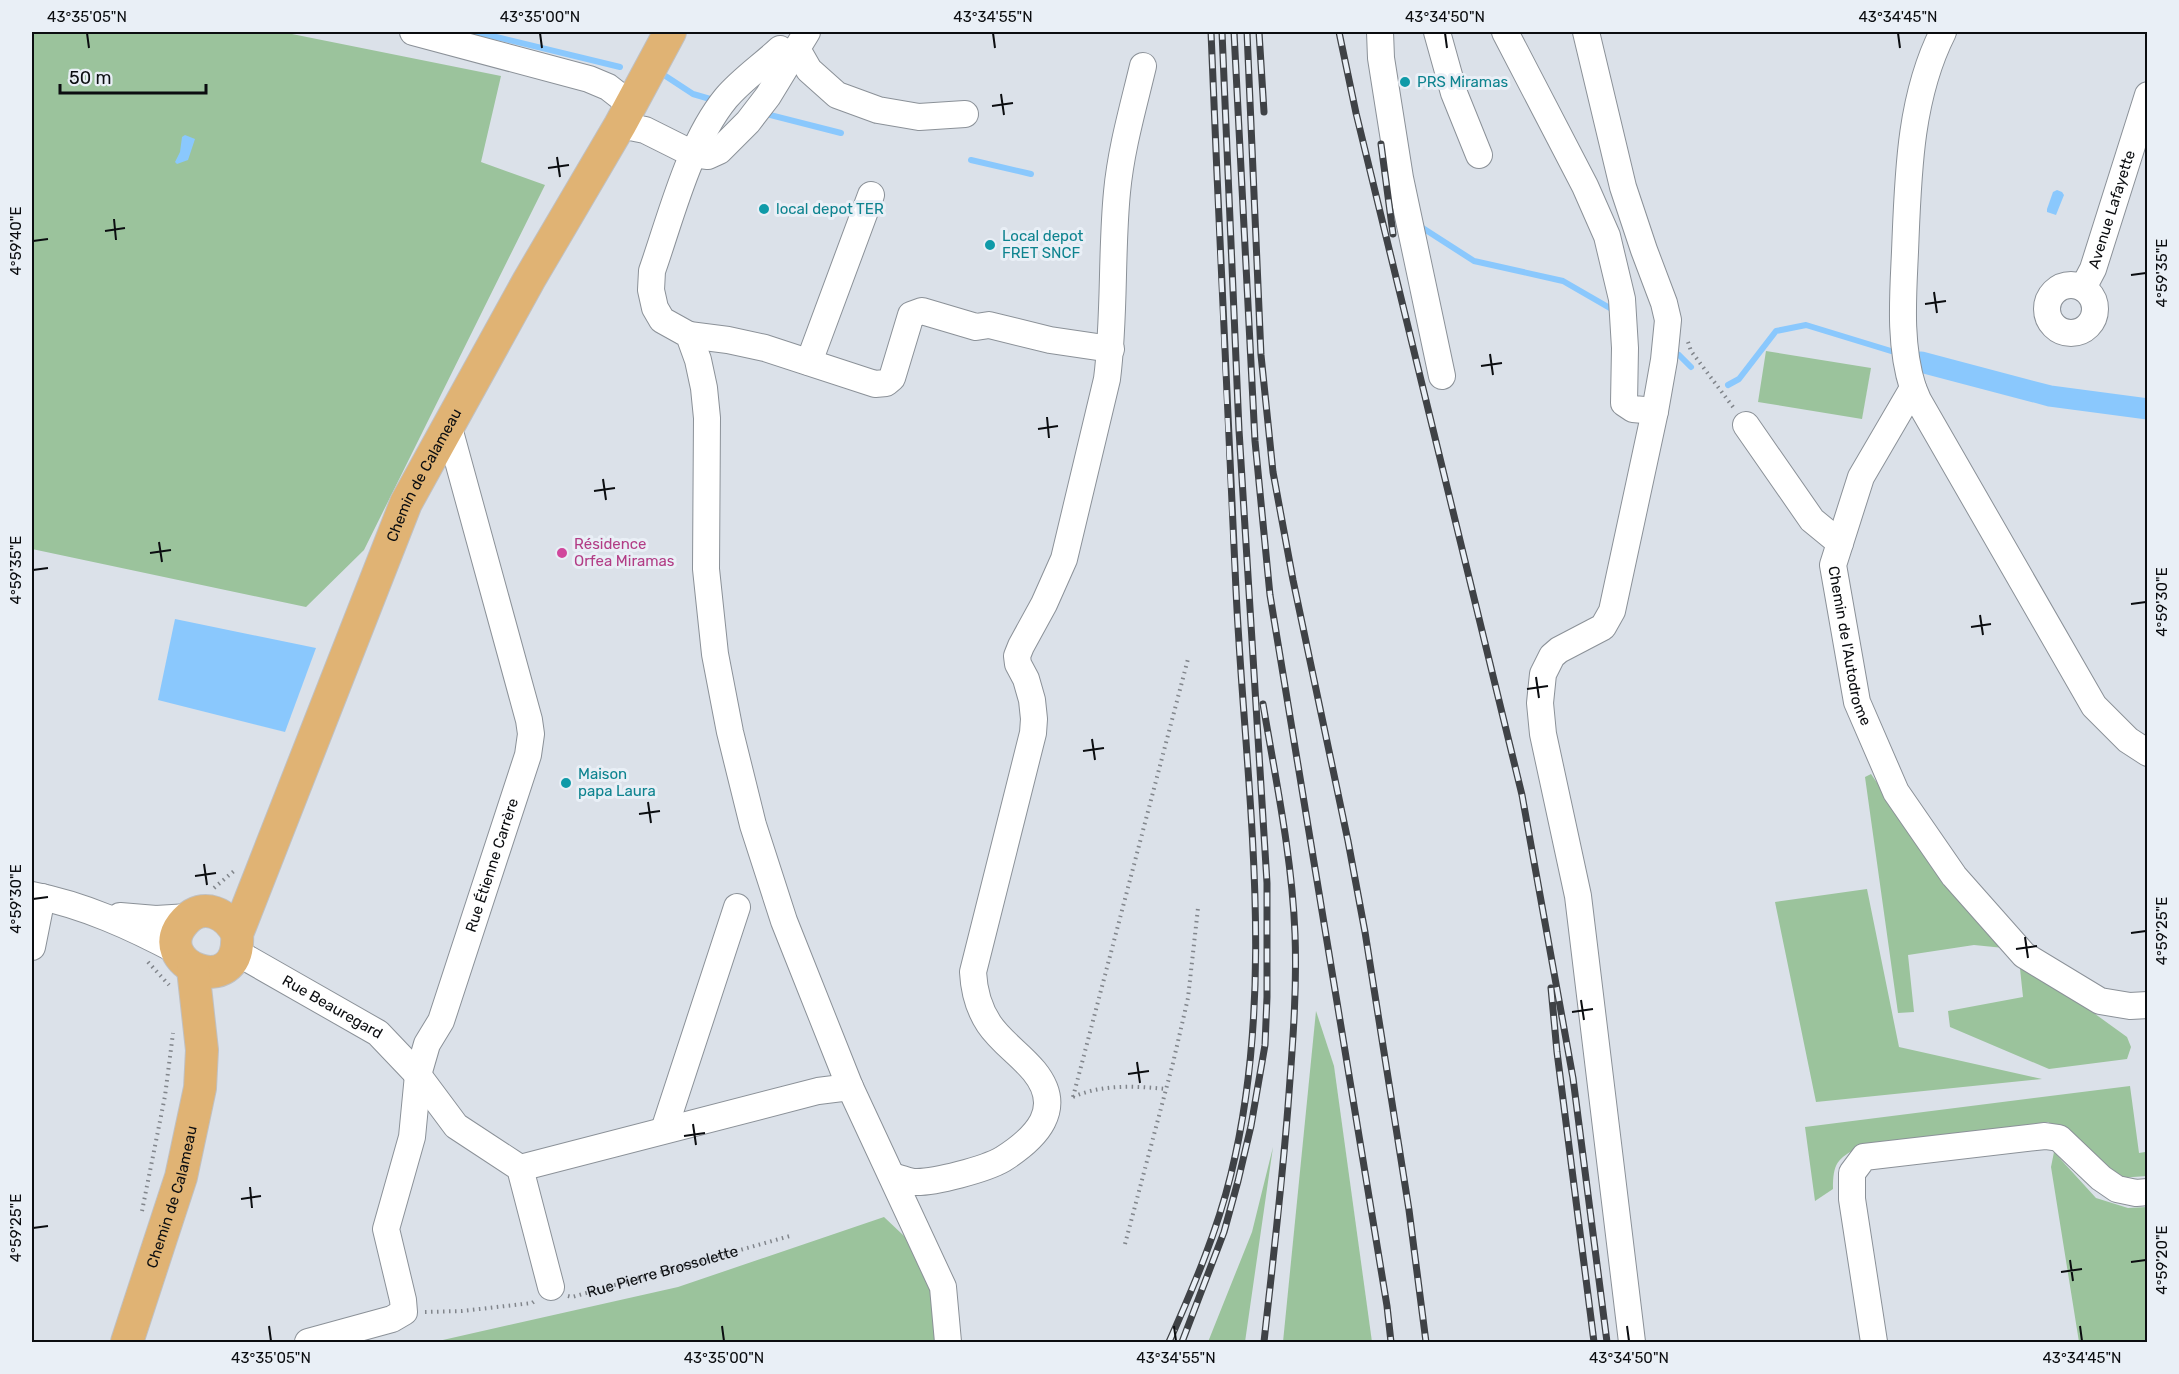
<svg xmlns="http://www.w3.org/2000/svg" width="2179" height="1374" viewBox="0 0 2179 1374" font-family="Rubik,sans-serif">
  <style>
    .green { fill: #9bc39c }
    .water { fill: #8ac8fd }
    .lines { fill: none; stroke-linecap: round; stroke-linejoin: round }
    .stream { stroke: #8ac8fd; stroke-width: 6 }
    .canal { stroke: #8ac8fd; stroke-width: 21 }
    .minor-casing { stroke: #8b9198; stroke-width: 28 }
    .major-casing { stroke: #c0c0c1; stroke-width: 34 }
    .path { stroke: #81858b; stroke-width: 4; stroke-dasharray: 1.5 4.5; stroke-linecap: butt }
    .minor { stroke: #fff; stroke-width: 26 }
    .major { stroke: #e0b374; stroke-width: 32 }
    .rail-casing { stroke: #3f4246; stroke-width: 7 }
    .rail { stroke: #e9eff6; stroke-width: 4.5; stroke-dasharray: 14; stroke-linecap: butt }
    .ticks { fill: none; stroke: #0b0d10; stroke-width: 2 }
    .culture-dot { fill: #0f9aa8; stroke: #e9eff6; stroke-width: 2 }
    .hotel-dot { fill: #d1479c; stroke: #e9eff6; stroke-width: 2 }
    .labels { text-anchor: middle; stroke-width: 6; stroke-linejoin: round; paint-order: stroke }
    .culture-label { font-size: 15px; fill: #0d838f; stroke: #e9eff6; text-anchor: start }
    .street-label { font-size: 15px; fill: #0b0d10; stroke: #e9eff6 }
    .hotel-label { font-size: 15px; fill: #b23c85; stroke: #e9eff6; text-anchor: start }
    .neatline { fill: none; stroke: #0b0d10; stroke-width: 2 }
    .ticks-label { font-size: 15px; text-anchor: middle; fill: #0b0d10 }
  </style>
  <rect width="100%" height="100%" fill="#dbe1e9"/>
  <!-- green -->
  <g class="green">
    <polygon points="32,32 282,32 501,76 481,162 545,185 364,550 306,607 32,549"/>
    <polygon points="1766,351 1871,368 1862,419 1758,402"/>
    <polygon points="1871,774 1884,793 2004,948 1974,945 1908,955 1914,1012 1898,1013 1865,777"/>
    <polygon points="1867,889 1899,1047 2042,1079 1816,1102 1775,902"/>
    <polygon points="2019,959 2127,1037 2131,1047 2127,1059 2049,1069 1950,1027 1948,1011 2023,997"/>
    <polygon points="1316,1011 1334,1066 1372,1342 1283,1342"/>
    <path d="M2130 1086 2139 1153 2145 1152 2147 1176 2119 1178 2067 1134 2048 1122 1859 1147C1837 1159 1833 1163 1833 1189L1815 1201 1805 1127Z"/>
    <polygon points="1273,1147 1245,1342 1208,1342 1252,1232"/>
    <polygon points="2054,1152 2096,1198 2128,1208 2147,1207 2147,1342 2079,1342 2051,1167"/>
    <polygon points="884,1217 921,1252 943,1342 434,1342 678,1287"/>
  </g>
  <!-- water -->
  <g class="water">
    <polygon points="185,135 195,139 188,160 177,164 175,162 180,152 182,137"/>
    <polygon points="2057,190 2062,192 2064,195 2056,215 2047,212 2047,209 2053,192"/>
    <polygon points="175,619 316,648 285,732 158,700"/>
  </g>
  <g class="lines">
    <!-- stream -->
    <g class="stream">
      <polyline points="476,32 620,67"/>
      <polyline points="664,75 693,94 717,101"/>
      <polyline points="762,113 841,133"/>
      <polyline points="971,160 1031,174"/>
      <polyline points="1418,225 1474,261 1563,281 1615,311"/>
      <polyline points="1679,355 1691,367"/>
      <polyline points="1728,385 1739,379 1776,331 1806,325 1891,351"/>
    </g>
    <!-- canal -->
    <polyline class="canal" points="1921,362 2050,396 2148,409"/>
    <!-- minor casing -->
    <g class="minor-casing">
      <g id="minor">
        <polyline points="413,32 589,79 608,87 631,105"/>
        <polyline points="1380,32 1381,58 1400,178 1442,376"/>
        <polyline points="1437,32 1454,93 1479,155"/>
        <polyline points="1505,32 1585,186 1607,236 1622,299 1625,348 1624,403 1633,409 1655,411"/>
        <polyline points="1586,32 1623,187 1644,250 1664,303 1668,320 1664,360 1655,411 1612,611 1603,627 1559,650 1552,656 1543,674 1540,703 1543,734 1578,896 1632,1342"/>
        <path id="s2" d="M1943 32C1909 99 1908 178 1905 252 1903 296 1899 345 1913 388L1861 477 1833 565 1857 702 1896 792 1954 876 2024 955 2100 1001 2130 1006 2148 1005"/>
        <path d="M780 49C763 65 741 80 726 98 689 143 671 217 652 271L651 290 655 308 662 320 689 335 698 360 704 388 707 418 706 569 715 654 730 732 753 825 784 921 850 1087 943 1287 948 1342"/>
        <polyline points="797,49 809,70 837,95 878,110 919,117 965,114"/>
        <polyline points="620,125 645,130 693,154 708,156 719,151 748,122 768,96 807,32"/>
        <circle cx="2071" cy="309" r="24"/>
        <path id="s3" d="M2083 288 2093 269 2148 95"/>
        <polyline points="689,335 728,340 765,348 875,384 886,383 892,378 911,315 922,311 976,327 989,325 1050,340 1111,349"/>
        <polyline points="809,362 871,195"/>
        <polyline points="1913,388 1918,400 2094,706 2128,740 2148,753"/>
        <polyline points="1746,425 1812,520 1840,543"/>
        <path d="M32 895C84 905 132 927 179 952"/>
        <polyline points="120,916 156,919 189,917"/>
        <polyline points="32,947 42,897"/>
        <path id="s4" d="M236 952 378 1033 418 1075 456 1126 520 1168 551 1287"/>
        <polyline points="664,1130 737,907"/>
        <polyline points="520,1168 818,1091 850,1087"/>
        <path d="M892 1176C899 1178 907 1181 914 1182 934 1183 986 1169 1003 1159 1036 1138 1065 1109 1034 1071 1020 1054 1001 1042 989 1024 979 1009 974 991 973 972L1033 733 1034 719 1032 700 1026 679 1018 664 1017 656 1021 646 1044 604 1064 559 1107 379C1115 317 1111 254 1117 192 1121 149 1133 108 1143 66"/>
        <path id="s5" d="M308 1342 392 1319 404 1312 403 1300 386 1229 412 1137 418 1075 427 1044 441 1021 528 755 531 734 529 720 449 428"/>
        <polyline points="1874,1342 1852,1199 1852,1173 1864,1157 2045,1136 2059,1138 2101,1178 2117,1189 2136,1193 2148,1192"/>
      </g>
    </g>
    <!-- major casing -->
    <g class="major-casing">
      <g id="major">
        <path id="s6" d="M237 934C228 914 203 901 185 921 145 963 242 1004 237 934L406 503 529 280 620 125 670 32"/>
        <path id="s7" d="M127 1342 181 1177 200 1088 202 1050 193 969"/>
      </g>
    </g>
    <!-- path -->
    <g class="path">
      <polyline points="1688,342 1691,351 1733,407"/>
      <polyline points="214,888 234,871"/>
      <polyline points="148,962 169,985"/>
      <polyline points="1073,1097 1188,659"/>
      <path d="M1073 1097C1103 1084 1134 1086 1166 1089"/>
      <polyline points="142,1211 165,1096 173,1033"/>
      <polyline points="1125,1244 1173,1063 1188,998 1198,908"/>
      <path id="s1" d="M568 1296 572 1297 790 1236"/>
      <polyline points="425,1312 462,1311 532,1303 536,1300"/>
    </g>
    <!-- minor -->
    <use href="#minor" class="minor"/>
    <!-- major -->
    <use href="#major" class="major"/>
    <!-- rail casing -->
    <g class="rail-casing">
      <g id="rail">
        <polyline points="1234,32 1255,441 1270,595 1387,1306 1391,1342"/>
        <polyline points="1247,32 1261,355 1273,472 1293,580 1348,841 1365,932 1409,1210 1426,1342"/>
        <polyline points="1259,32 1264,112"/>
        <polyline points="1339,32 1356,113 1522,795 1573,1078 1607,1342"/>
        <polyline points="1381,144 1393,234"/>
        <path d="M1263 704C1276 781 1292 857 1295 934 1297 988 1293 1040 1289 1093 1283 1177 1273 1259 1264 1342"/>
        <polyline points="1551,988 1557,1052 1594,1342"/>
        <path d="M1169 1342C1193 1288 1217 1232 1231 1174 1278 982 1245 784 1236 590 1226 404 1219 218 1211 32"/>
        <polyline points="1182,1342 1224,1232 1238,1181 1251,1126 1265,1045 1267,997 1267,883 1239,430 1222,32"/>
      </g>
    </g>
    <!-- rail -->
    <use href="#rail" class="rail"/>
  </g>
  <!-- ticks -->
  <path class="ticks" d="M87 33 89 48M540 33 542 48M993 33 995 48M1445 33 1447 48M1898 33 1900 48M1001 94 1004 115M992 106 1013 103M557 157 560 177M548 168 569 165M114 219 116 240M105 231 125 228M33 241 48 239M2131 275 2146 273M1934 292 1937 313M1925 304 1946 301M1490 354 1493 375M1481 366 1502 363M1047 417 1049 438M1038 429 1058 426M603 479 606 500M594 491 615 488M159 542 162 562M150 553 171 550M33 570 48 568M2131 604 2146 602M1980 615 1983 635M1971 627 1991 624M1536 677 1539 698M1527 689 1548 686M1092 739 1095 760M1083 751 1104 748M648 802 651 823M639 814 660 811M204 864 207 885M195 876 216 873M33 899 48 897M2131 933 2146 931M2025 937 2028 958M2016 949 2037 946M1581 1000 1584 1020M1572 1012 1593 1009M1137 1062 1140 1083M1128 1074 1149 1071M693 1124 696 1145M684 1136 705 1133M250 1187 252 1208M241 1199 261 1196M33 1228 48 1226M2070 1260 2073 1281M2131 1262 2146 1260M2061 1272 2082 1269M269 1326 271 1341M722 1326 724 1341M1174 1326 1176 1341M1627 1326 1629 1341M2080 1326 2082 1341"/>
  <!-- markers -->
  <g class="culture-dot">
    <circle cx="1405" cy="82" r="6"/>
    <circle cx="764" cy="209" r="6"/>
    <circle cx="990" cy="245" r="6"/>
    <circle cx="566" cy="783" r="6"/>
  </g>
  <circle class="hotel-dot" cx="562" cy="553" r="6"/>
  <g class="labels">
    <!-- culture labels -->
    <g class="culture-label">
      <text x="1417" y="87">PRS Miramas</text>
      <text x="776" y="214">local depot TER</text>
      <text x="1002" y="241">Local depot<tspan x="1002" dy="17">FRET SNCF</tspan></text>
      <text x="578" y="779">Maison<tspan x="578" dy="17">papa Laura</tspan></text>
    </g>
    <!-- street labels -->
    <g class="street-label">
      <text dy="5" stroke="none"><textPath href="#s3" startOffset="84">Avenue Lafayette</textPath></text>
      <text dy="5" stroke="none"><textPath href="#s6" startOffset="687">Chemin de Calameau</textPath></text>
      <text dy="5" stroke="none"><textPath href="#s2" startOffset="640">Chemin de l'Autodrome</textPath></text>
      <text dy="5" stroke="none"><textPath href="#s5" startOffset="567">Rue Étienne Carrère</textPath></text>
      <text dy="5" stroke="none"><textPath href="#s4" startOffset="111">Rue Beauregard</textPath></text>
      <text dy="5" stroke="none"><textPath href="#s7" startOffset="152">Chemin de Calameau</textPath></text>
      <text dy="5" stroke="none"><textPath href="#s1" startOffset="98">Rue Pierre Brossolette</textPath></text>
    </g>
    <!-- hotel labels -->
    <g class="hotel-label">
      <text x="574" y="549">Résidence<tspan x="574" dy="17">Orfea Miramas</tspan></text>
    </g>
  </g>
  <!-- border -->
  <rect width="2179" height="1374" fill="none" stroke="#e9eff6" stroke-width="66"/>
  <!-- scale -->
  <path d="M60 84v9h146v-9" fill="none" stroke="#0b0d10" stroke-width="3"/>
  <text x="69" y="84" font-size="18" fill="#0b0d10" stroke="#e9eff6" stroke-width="4.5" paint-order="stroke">50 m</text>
  <rect x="33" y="33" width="2113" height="1308" class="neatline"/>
  <g class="ticks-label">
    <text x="87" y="22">43°35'05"N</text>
    <text x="540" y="22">43°35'00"N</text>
    <text x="993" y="22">43°34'55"N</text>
    <text x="1445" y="22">43°34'50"N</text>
    <text x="1898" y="22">43°34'45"N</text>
    <text transform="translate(16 241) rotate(-90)" y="5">4°59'40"E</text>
    <text transform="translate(2162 273) rotate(-90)" y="5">4°59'35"E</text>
    <text transform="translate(16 570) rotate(-90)" y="5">4°59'35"E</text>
    <text transform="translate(2162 602) rotate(-90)" y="5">4°59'30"E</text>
    <text transform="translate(16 899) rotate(-90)" y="5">4°59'30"E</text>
    <text transform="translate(2162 931) rotate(-90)" y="5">4°59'25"E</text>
    <text transform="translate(16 1228) rotate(-90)" y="5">4°59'25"E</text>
    <text transform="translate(2162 1260) rotate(-90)" y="5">4°59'20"E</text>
    <text x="271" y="1363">43°35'05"N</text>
    <text x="724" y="1363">43°35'00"N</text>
    <text x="1176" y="1363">43°34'55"N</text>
    <text x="1629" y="1363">43°34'50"N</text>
    <text x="2082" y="1363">43°34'45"N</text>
  </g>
</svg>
